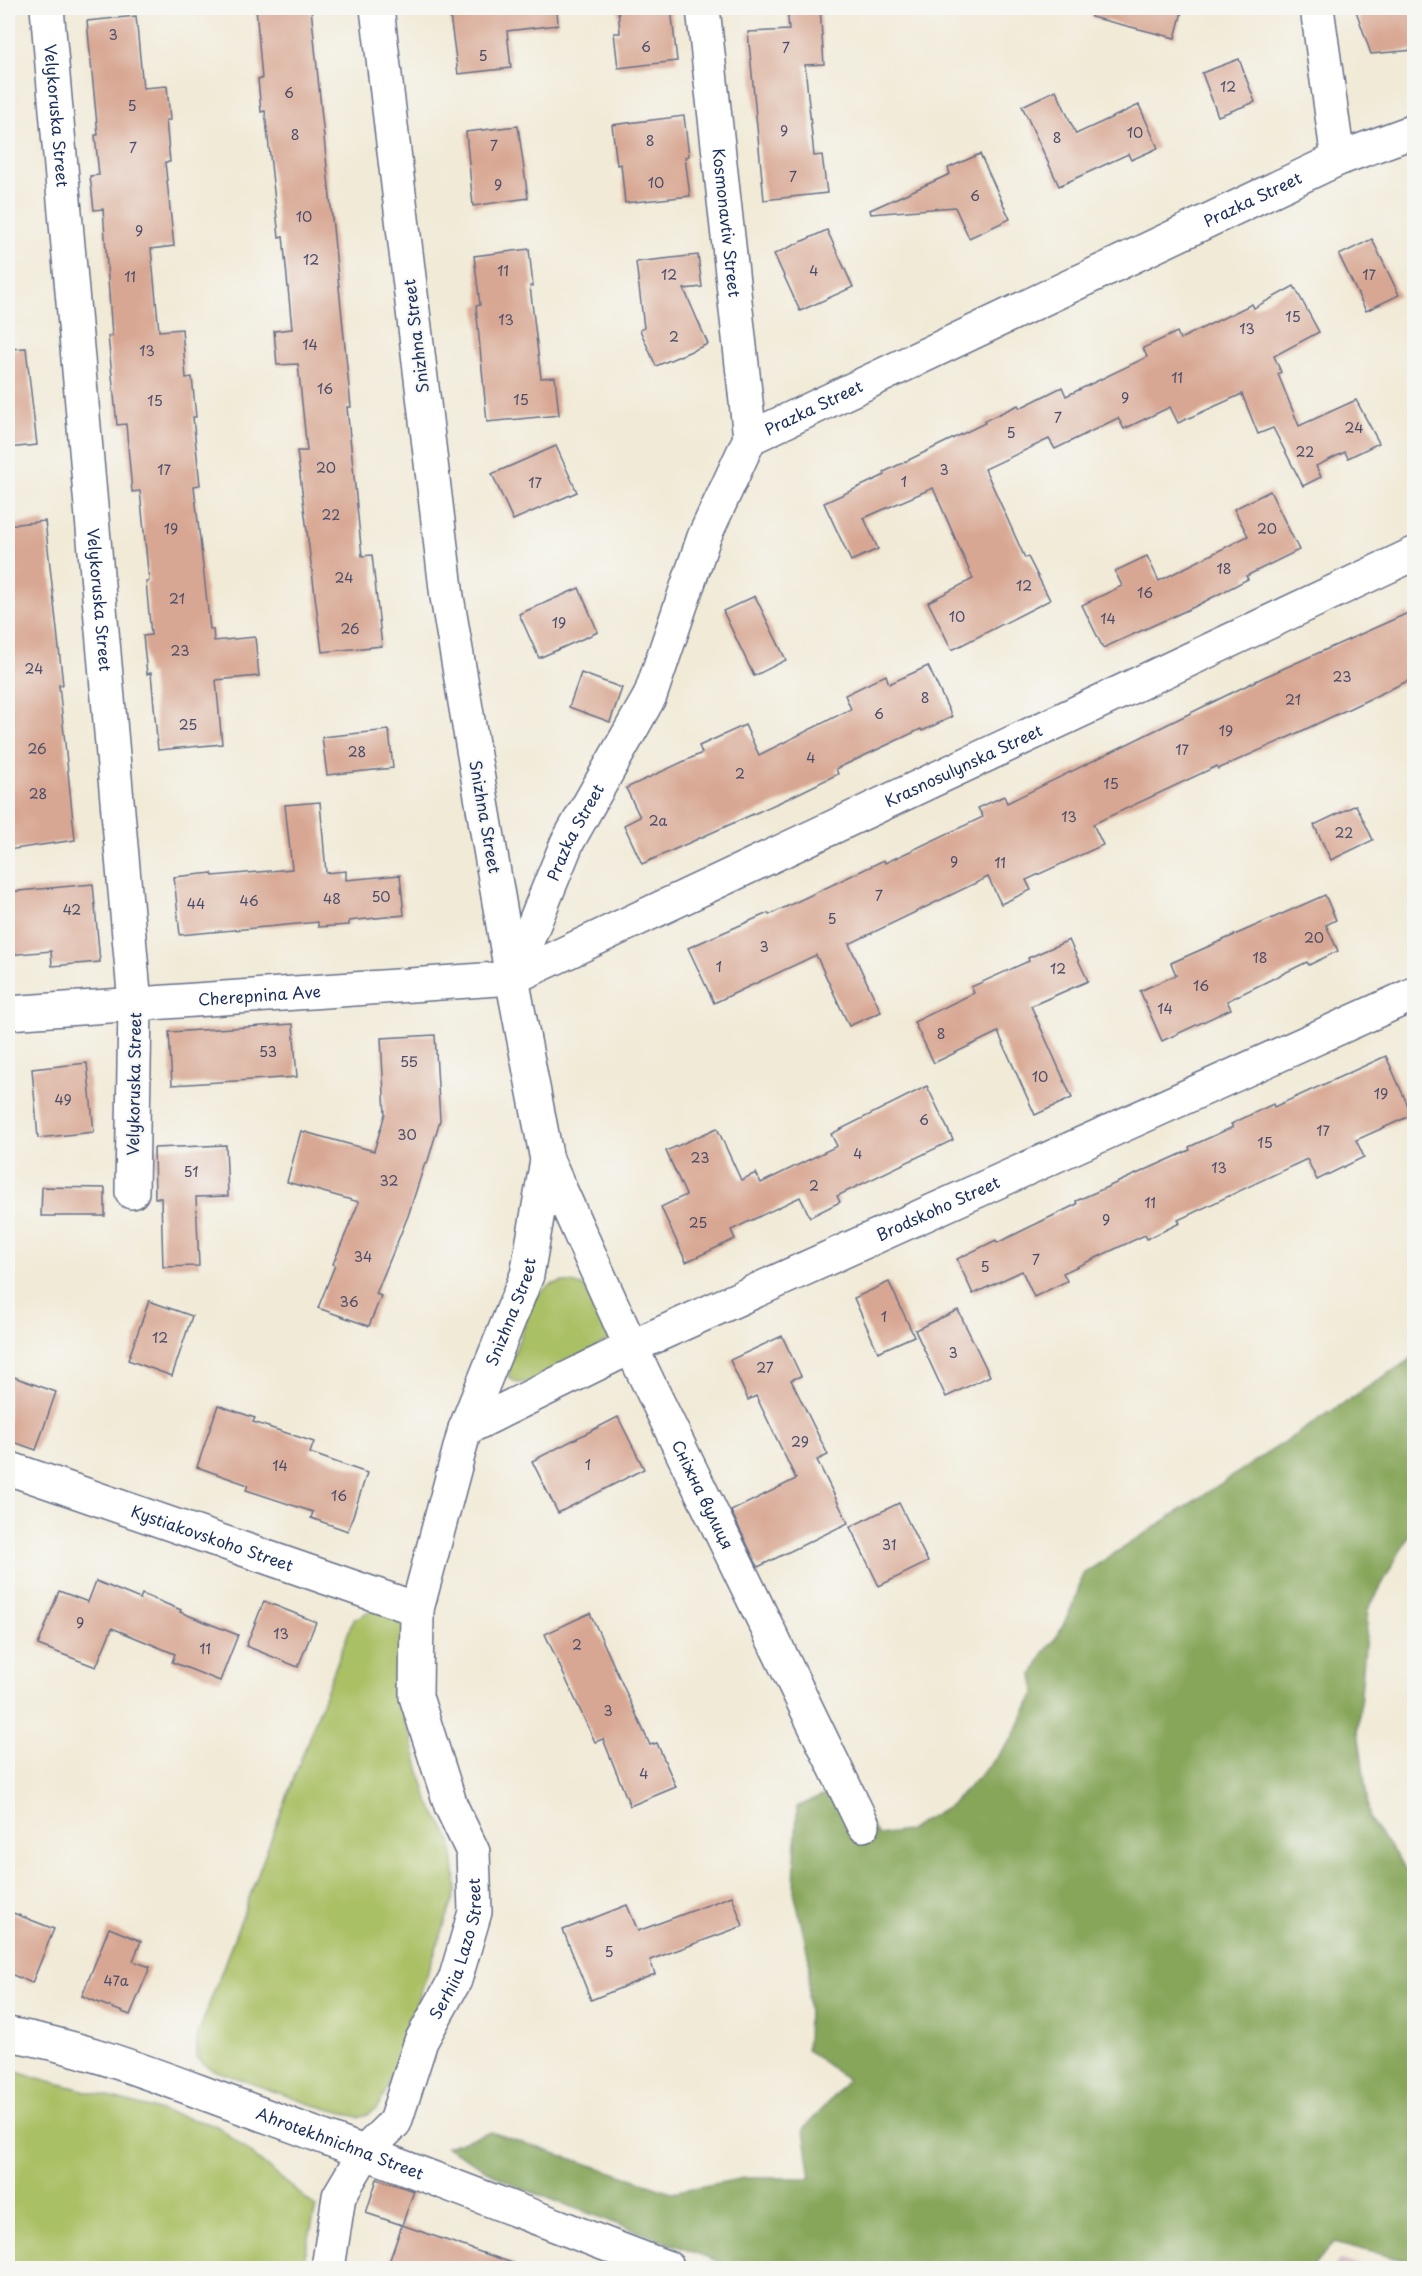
<svg xmlns="http://www.w3.org/2000/svg" width="1422" height="2276" viewBox="0 0 1422 2276" font-family="'Playpen Sans',sans-serif">
  <style>
    .industrial { fill: #d2bec2 }
    .green { fill: #aac065; stroke: #627862; stroke-width: 1.5 }
    .forest { fill: #87a65a; stroke: #516a5c; stroke-width: 1.5 }
    .building { fill: #d8a793 }
    .lines { fill: none; stroke-linecap: round; stroke-linejoin: round }
    .minor-casing { stroke: #667088; stroke-width: 36 }
    .minor { stroke: #fff; stroke-width: 33 }
    .labels { text-anchor: middle; stroke-width: 4.5; stroke-linejoin: round; paint-order: stroke }
    .number-label { font-size: 14px; fill: #4a4d6b }
    .street-label { font-size: 16px; fill: #1b2f5e; stroke: #f6f6f2 }
  </style>
  <rect width="100%" height="100%" fill="#f6f6f2"/>
  <filter id="ink" filterUnits="userSpaceOnUse"><feTurbulence type="fractalNoise" baseFrequency=".0167" numOctaves="2"/><feDisplacementMap in="SourceGraphic" scale="12" xChannelSelector="R" yChannelSelector="G"/><feConvolveMatrix kernelMatrix="1 2 1 2 8 2 1 2 1" color-interpolation-filters="sRGB"/></filter>
  <filter id="wash" filterUnits="userSpaceOnUse"><feTurbulence type="fractalNoise" baseFrequency=".008" numOctaves="4" result="noise"/><feDisplacementMap in="SourceGraphic" scale="24" xChannelSelector="R" yChannelSelector="G"/><feGaussianBlur stdDeviation="1.35" result="paint"/><feColorMatrix in="noise" values="0 0 0 0 0 0 0 0 0 0 0 0 0 0 0 0 0 1.4 0 .05"/><feComposite in="paint" operator="in"/></filter>
  <g filter="url(#wash)">
    <rect width="100%" height="100%" fill="#f1ead7"/>
    <!-- industrial -->
    <polygon class="industrial" points="1340,2260 1372,2268 1333,2268"/>
    <!-- green -->
    <g class="green">
      <path d="M562 1282C570 1283 579 1283 585 1288 594 1295 609 1329 609 1340L532 1382 517 1383 509 1377V1367L535 1297 550 1285Z"/>
      <polygon points="373,1609 404,1620 407,1636 404,1713 428,1801 451,1840 457,1889 387,2089 377,2108 368,2114 358,2117 307,2103 211,2069 197,2058 197,2037 353,1620"/>
      <polygon points="8,2070 217,2126 316,2207 302,2268 8,2268"/>
    </g>
    <!-- forest -->
    <polygon class="forest" points="1414,1357 1414,1526 1368,1610 1358,1730 1370,1821 1414,1879 1414,2263 1334,2242 1312,2268 736,2268 513,2185 446,2147 491,2132 672,2192 745,2178 811,2178 804,2129 848,2080 807,2050 809,1959 794,1891 797,1807 845,1786 878,1835 907,1831 953,1803 990,1765 1011,1740 1035,1693 1033,1675 1043,1654 1058,1635 1074,1603 1083,1574"/>
    <g id="blocks">
      <!-- building -->
      <g class="building">
        <polygon points="256,8 311,8 351,407 347,407 362,556 372,555 382,646 322,652 297,451 307,451 298,364 277,365 274,331 292,329 283,236 279,237 265,111 261,112 258,79 262,79"/>
        <polygon points="449,8 557,8 558,25 507,31 511,68 458,74"/>
        <polygon points="618,8 671,8 677,61 618,68 614,33 620,33"/>
        <polygon points="787,8 820,8 824,64 805,65 814,156 822,155 827,193 764,200 748,32 789,30"/>
        <polygon points="1092,8 1183,8 1175,38 1091,17"/>
        <polygon points="1355,8 1414,8 1414,50 1371,54"/>
        <polygon points="136,16 143,88 167,86 170,120 166,120 170,162 165,162 174,246 151,249 159,331 182,329 186,378 192,377 196,417 193,417 200,485 194,486 210,629 213,629 214,641 255,637 259,676 216,680 222,744 158,750 151,673 147,674 143,636 151,635 146,582 149,581 140,491 132,492 126,424 117,425 108,336 112,336 103,209 94,210 90,176 99,175 95,135 98,135 87,21"/>
        <polygon points="1239,59 1255,102 1218,116 1202,73"/>
        <polygon points="1056,90 1076,134 1139,105 1158,148 1131,160 1128,154 1059,186 1022,106"/>
        <polygon points="684,116 689,156 685,157 690,196 625,203 621,164 617,165 612,125"/>
        <polygon points="518,126 528,198 473,206 466,132"/>
        <polygon points="980,154 1010,219 969,238 955,207 871,214 870,210 950,174 948,168"/>
        <polygon points="827,230 853,287 800,311 774,254"/>
        <polygon points="1372,239 1399,295 1366,311 1339,255"/>
        <polygon points="529,249 533,286 530,286 541,378 555,377 559,415 487,422 476,306 480,305 474,256"/>
        <polygon points="698,255 702,287 684,289 708,344 656,366 640,330 644,328 636,262"/>
        <polygon points="1294,286 1319,332 1274,356 1281,372 1278,374 1299,426 1356,400 1379,443 1348,458 1345,452 1316,466 1321,477 1303,486 1273,428 1258,434 1242,394 1178,423 1170,407 1124,429 1118,418 1055,449 1049,439 985,469 1025,558 1028,557 1050,600 952,650 928,602 973,579 933,488 864,518 878,549 851,561 824,503 885,475 884,472 985,423 984,421 1018,405 1020,408 1062,387 1066,396 1147,357 1143,348 1177,332 1180,339 1252,304 1254,308"/>
        <polygon points="26,348 37,445 8,448 8,349"/>
        <polygon points="556,446 577,492 513,520 492,474"/>
        <polygon points="1270,491 1299,550 1246,576 1248,579 1194,607 1103,648 1082,605 1122,586 1115,571 1147,556 1159,581 1248,536 1234,509"/>
        <polygon points="45,521 63,685 59,685 75,840 8,850 8,525"/>
        <polygon points="579,588 598,632 539,658 519,614"/>
        <polygon points="755,596 786,660 754,676 723,611"/>
        <polygon points="1408,613 1414,627 1414,678 1289,737 1218,769 1217,766 1093,824 1103,845 1026,880 1031,890 1001,904 988,877 849,944 881,1012 849,1026 816,955 714,1003 688,948 768,913 769,915 884,860 885,863 983,817 978,808 1004,796 1007,803 1262,678"/>
        <polygon points="928,666 952,717 922,731 921,729 836,769 838,774 789,798 642,864 624,825 640,817 626,788 702,753 699,746 745,725 759,755 851,709 845,695 886,675 889,684"/>
        <polygon points="581,673 622,688 610,722 569,707"/>
        <polygon points="389,730 393,768 327,775 322,737"/>
        <polygon points="320,802 326,873 346,871 346,880 400,875 404,915 349,921 349,925 318,927 318,922 180,935 174,877 212,873 213,876 292,869 285,805"/>
        <polygon points="1356,805 1373,840 1331,860 1314,825"/>
        <polygon points="93,884 100,962 52,966 51,951 8,955 8,892"/>
        <polygon points="1325,895 1336,920 1326,925 1338,951 1309,965 1307,962 1227,1001 1231,1009 1162,1041 1140,991 1176,975 1171,963"/>
        <polygon points="1069,940 1088,981 1031,1006 1072,1098 1035,1115 998,1032 934,1063 914,1022 974,993 971,987 1029,961 1028,958"/>
        <polygon points="293,1024 297,1077 172,1085 169,1032"/>
        <polygon points="435,1035 440,1120 427,1164 425,1163 408,1216 376,1294 381,1296 369,1326 318,1308 335,1265 333,1264 359,1202 287,1182 301,1131 374,1151 385,1114 381,1038"/>
        <polygon points="1386,1056 1412,1115 1356,1140 1364,1157 1317,1180 1307,1159 1178,1220 1180,1223 1147,1239 1145,1235 1063,1273 1067,1281 1034,1297 1022,1271 973,1294 957,1259 996,1240 997,1243 1077,1204 1076,1201 1190,1150 1189,1147 1233,1127 1231,1124 1273,1104 1274,1107"/>
        <polygon points="87,1063 94,1132 38,1138 32,1069"/>
        <polygon points="927,1086 953,1140 837,1196 840,1202 810,1217 800,1197 731,1230 735,1239 686,1262 661,1207 686,1195 666,1151 717,1128 741,1180 756,1173 761,1183 837,1146 831,1134"/>
        <polygon points="226,1145 228,1196 196,1197 199,1266 163,1267 161,1198 155,1198 154,1148"/>
        <polygon points="42,1187 105,1188 105,1216 41,1216"/>
        <polygon points="889,1282 914,1336 878,1352 854,1298"/>
        <polygon points="149,1301 192,1316 172,1376 128,1360"/>
        <polygon points="958,1310 990,1376 946,1397 915,1330"/>
        <polygon points="782,1336 801,1376 791,1380 828,1455 817,1460 848,1523 758,1567 731,1511 796,1479 756,1396 748,1400 730,1360"/>
        <polygon points="8,1375 56,1392 36,1450 8,1440"/>
        <polygon points="218,1405 255,1418 253,1422 314,1442 310,1453 367,1473 348,1531 311,1518 313,1512 246,1490 248,1485 197,1467"/>
        <polygon points="618,1417 644,1469 558,1513 532,1461"/>
        <polygon points="899,1503 928,1562 879,1586 850,1527"/>
        <polygon points="96,1581 140,1599 142,1594 181,1610 180,1612 238,1635 220,1681 172,1662 175,1654 112,1628 96,1667 38,1645 59,1591 88,1602"/>
        <polygon points="264,1601 316,1622 298,1667 246,1646"/>
        <polygon points="590,1613 650,1745 657,1743 676,1787 630,1806 603,1739 595,1742 545,1634"/>
        <polygon points="732,1896 743,1926 650,1960 655,1974 591,2000 563,1930 627,1905 638,1931"/>
        <polygon points="8,1911 54,1929 32,1983 8,1973"/>
        <polygon points="109,1928 141,1941 133,1961 150,1967 130,2015 82,1996"/>
        <polygon points="377,2179 414,2191 402,2225 366,2213"/>
        <polygon points="402,2225 515,2264 514,2268 387,2268"/>
      </g>
    </g>
  </g>
  <g filter="url(#ink)">
    <use href="#blocks" fill-opacity="0" stroke="#667088" stroke-width="1.5"/>
    <g class="lines">
      <!-- minor casing -->
      <g class="minor-casing">
        <g id="minor">
          <path id="s1" d="M47 8 135 1004 132 1192"/>
          <path id="s2" d="M703 8 750 438"/>
          <polyline points="1317,8 1338,159"/>
          <path id="s3" d="M512 978 567 843 650 696 704 537 750 438 1338 159 1414 131"/>
          <path id="s4" d="M8 1013 512 978 1414 554"/>
          <path id="s5" d="M547 1160 631 1347 863 1825"/>
          <path id="s6" d="M465 1429 631 1347 1414 994"/>
          <path id="s7" d="M8 1468 417 1609"/>
          <path id="s8" d="M8 2034C91 2048 171 2082 250 2110 390 2161 529 2215 668 2268"/>
          <path id="s9" d="M328 2268 339 2196 365 2152 395 2122 421 2041 455 1980 475 1912 473 1852 451 1806 416 1697 417 1609 465 1429 527 1275 547 1160 512 978 447 597 377 8"/>
        </g>
      </g>
      <!-- minor -->
      <use href="#minor" class="minor"/>
    </g>
  </g>
  <g class="labels">
    <!-- number labels -->
    <g class="number-label">
      <text x="113" y="40">3</text>
      <text x="646" y="52">6</text>
      <text x="786" y="53">7</text>
      <text x="483" y="61">5</text>
      <text x="1228" y="92">12</text>
      <text x="289" y="98">6</text>
      <text x="132" y="111">5</text>
      <text x="784" y="136">9</text>
      <text x="1135" y="138">10</text>
      <text x="295" y="140">8</text>
      <text x="1057" y="143">8</text>
      <text x="650" y="146">8</text>
      <text x="494" y="151">7</text>
      <text x="133" y="153">7</text>
      <text x="793" y="182">7</text>
      <text x="656" y="188">10</text>
      <text x="498" y="190">9</text>
      <text x="975" y="201">6</text>
      <text x="304" y="222">10</text>
      <text x="139" y="236">9</text>
      <text x="311" y="265">12</text>
      <text x="503" y="276">11</text>
      <text x="814" y="276">4</text>
      <text x="669" y="280">12</text>
      <text x="1369" y="280">17</text>
      <text x="130" y="282">11</text>
      <text x="1293" y="322">15</text>
      <text x="506" y="325">13</text>
      <text x="1247" y="334">13</text>
      <text x="674" y="342">2</text>
      <text x="310" y="350">14</text>
      <text x="147" y="356">13</text>
      <text x="1177" y="383">11</text>
      <text x="325" y="394">16</text>
      <text x="1125" y="403">9</text>
      <text x="521" y="405">15</text>
      <text x="155" y="406">15</text>
      <text x="1058" y="423">7</text>
      <text x="1354" y="433">24</text>
      <text x="1011" y="438">5</text>
      <text x="1305" y="457">22</text>
      <text x="326" y="473">20</text>
      <text x="164" y="475">17</text>
      <text x="944" y="475">3</text>
      <text x="904" y="487">1</text>
      <text x="535" y="488">17</text>
      <text x="331" y="520">22</text>
      <text x="171" y="534">19</text>
      <text x="1267" y="534">20</text>
      <text x="1224" y="574">18</text>
      <text x="344" y="583">24</text>
      <text x="1024" y="591">12</text>
      <text x="1145" y="598">16</text>
      <text x="177" y="604">21</text>
      <text x="957" y="622">10</text>
      <text x="1108" y="624">14</text>
      <text x="559" y="628">19</text>
      <text x="350" y="634">26</text>
      <text x="180" y="656">23</text>
      <text x="34" y="674">24</text>
      <text x="1342" y="682">23</text>
      <text x="925" y="703">8</text>
      <text x="1293" y="705">21</text>
      <text x="879" y="719">6</text>
      <text x="188" y="730">25</text>
      <text x="1226" y="736">19</text>
      <text x="37" y="754">26</text>
      <text x="1182" y="755">17</text>
      <text x="357" y="757">28</text>
      <text x="811" y="763">4</text>
      <text x="740" y="779">2</text>
      <text x="1111" y="789">15</text>
      <text x="38" y="799">28</text>
      <text x="1069" y="822">13</text>
      <text x="658" y="826">2а</text>
      <text x="1344" y="838">22</text>
      <text x="954" y="867">9</text>
      <text x="1000" y="868">11</text>
      <text x="879" y="901">7</text>
      <text x="381" y="902">50</text>
      <text x="332" y="904">48</text>
      <text x="249" y="906">46</text>
      <text x="196" y="909">44</text>
      <text x="72" y="915">42</text>
      <text x="832" y="924">5</text>
      <text x="1314" y="943">20</text>
      <text x="764" y="952">3</text>
      <text x="1260" y="963">18</text>
      <text x="719" y="972">1</text>
      <text x="1058" y="974">12</text>
      <text x="1201" y="991">16</text>
      <text x="1165" y="1014">14</text>
      <text x="941" y="1039">8</text>
      <text x="268" y="1057">53</text>
      <text x="409" y="1067">55</text>
      <text x="1040" y="1082">10</text>
      <text x="1381" y="1099">19</text>
      <text x="63" y="1105">49</text>
      <text x="924" y="1125">6</text>
      <text x="1323" y="1136">17</text>
      <text x="407" y="1140">30</text>
      <text x="1265" y="1148">15</text>
      <text x="858" y="1159">4</text>
      <text x="700" y="1163">23</text>
      <text x="1219" y="1173">13</text>
      <text x="191" y="1177">51</text>
      <text x="389" y="1186">32</text>
      <text x="814" y="1191">2</text>
      <text x="1150" y="1208">11</text>
      <text x="1106" y="1225">9</text>
      <text x="698" y="1228">25</text>
      <text x="363" y="1262">34</text>
      <text x="1036" y="1265">7</text>
      <text x="985" y="1272">5</text>
      <text x="349" y="1307">36</text>
      <text x="884" y="1322">1</text>
      <text x="160" y="1343">12</text>
      <text x="953" y="1358">3</text>
      <text x="765" y="1373">27</text>
      <text x="800" y="1447">29</text>
      <text x="588" y="1470">1</text>
      <text x="280" y="1471">14</text>
      <text x="339" y="1501">16</text>
      <text x="889" y="1550">31</text>
      <text x="80" y="1628">9</text>
      <text x="281" y="1639">13</text>
      <text x="577" y="1650">2</text>
      <text x="205" y="1654">11</text>
      <text x="608" y="1716">3</text>
      <text x="644" y="1779">4</text>
      <text x="609" y="1957">5</text>
      <text x="116" y="1986">47а</text>
    </g>
    <!-- street labels -->
    <g class="street-label">
      <text dy="6" stroke="none"><textPath href="#s1" startOffset="108">Velykoruska Street</textPath></text>
      <text dy="6" stroke="none"><textPath href="#s3" startOffset="1148">Prazka Street</textPath></text>
      <text dy="6" stroke="none"><textPath href="#s2" startOffset="216">Kosmonavtiv Street</textPath></text>
      <text transform="translate(416 336) rotate(-97)" y="6">Snizhna Street</text>
      <text dy="6" stroke="none"><textPath href="#s3" startOffset="662">Prazka Street</textPath></text>
      <text dy="6" stroke="none"><textPath href="#s1" startOffset="594">Velykoruska Street</textPath></text>
      <text dy="6" stroke="none"><textPath href="#s4" startOffset="1004">Krasnosulynska Street</textPath></text>
      <text transform="translate(485 817) rotate(80)" y="6">Snizhna Street</text>
      <text dy="6" stroke="none"><textPath href="#s3" startOffset="159">Prazka Street</textPath></text>
      <text dy="6" stroke="none"><textPath href="#s4" startOffset="252">Cherepnina Ave</textPath></text>
      <text transform="translate(134 1084) rotate(-89)" y="6">Velykoruska Street</text>
      <text dy="6" stroke="none"><textPath href="#s6" startOffset="522">Brodskoho Street</textPath></text>
      <text dy="6" stroke="none"><textPath href="#s9" startOffset="1018">Snizhna Street</textPath></text>
      <text dy="6" stroke="none"><textPath href="#s5" startOffset="369">Сніжна вулиця</textPath></text>
      <text dy="6" stroke="none"><textPath href="#s7" startOffset="216">Kystiakovskoho Street</textPath></text>
      <text dy="6" stroke="none"><textPath href="#s9" startOffset="352">Serhiia Lazo Street</textPath></text>
      <text dy="6" stroke="none"><textPath href="#s8" startOffset="350">Ahrotekhnichna Street</textPath></text>
    </g>
  </g>
  <!-- margin -->
  <rect width="1422" height="2276" fill="none" stroke="#f6f6f2" stroke-width="30"/>
</svg>
